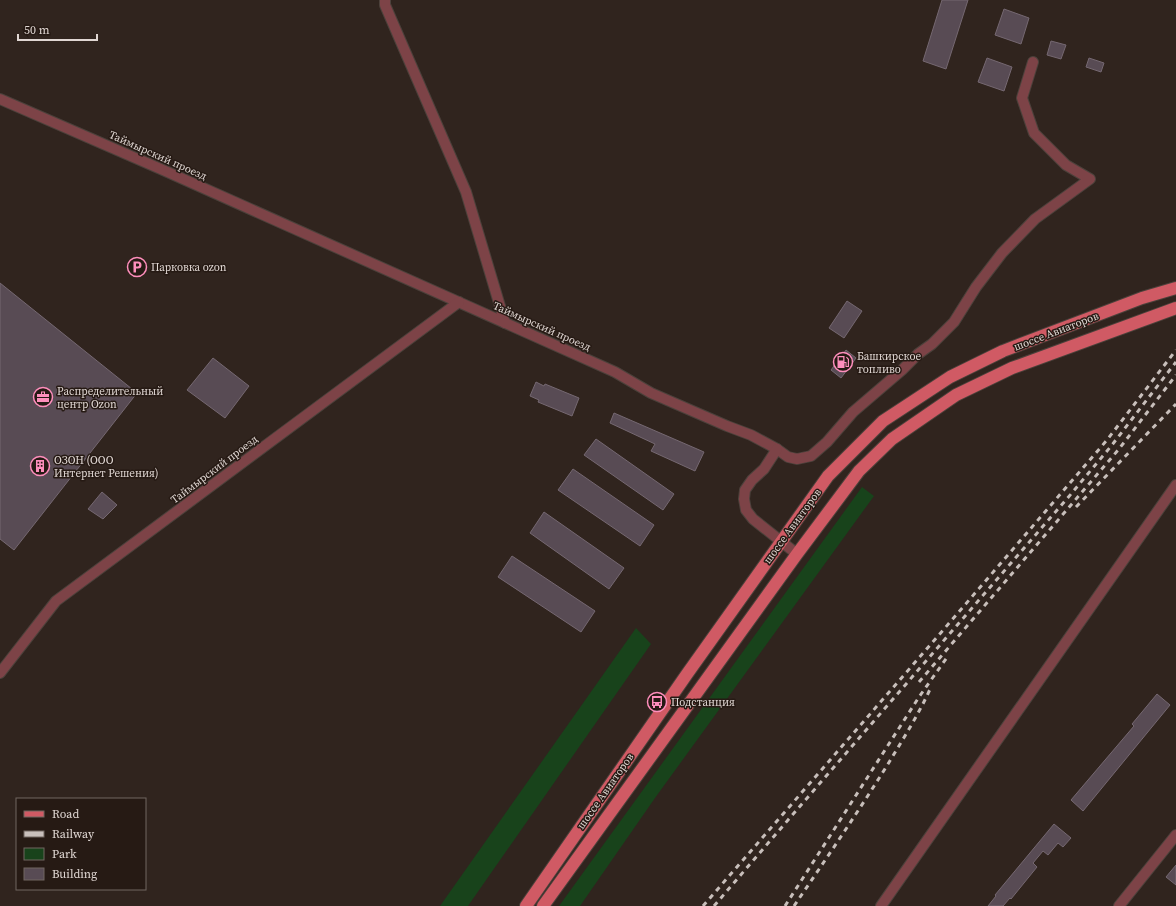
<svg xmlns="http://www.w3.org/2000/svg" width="1176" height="906" viewBox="0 0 1176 906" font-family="'Source Serif 4',serif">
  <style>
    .green { fill: #18431b }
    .building { fill: #584b54; stroke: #756871 }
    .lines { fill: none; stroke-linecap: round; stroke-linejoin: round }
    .minor-casing { stroke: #4c413b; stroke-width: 12 }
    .major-casing { stroke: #4c413b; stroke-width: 14 }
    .minor { stroke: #7d4347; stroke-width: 10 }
    .major { stroke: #d05a64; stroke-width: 12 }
    .rail { stroke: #c8bfbb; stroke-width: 3; stroke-dasharray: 5 5; stroke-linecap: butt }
    .labels { text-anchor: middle; stroke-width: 3; stroke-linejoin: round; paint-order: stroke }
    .street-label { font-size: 11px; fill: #e0d7d3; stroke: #261a14 }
    .poi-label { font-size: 11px; fill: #e0d7d3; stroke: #261a14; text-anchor: start }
  </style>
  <rect width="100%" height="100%" fill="#30241e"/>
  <!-- green -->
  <g class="green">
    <polygon points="862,487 874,496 655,798 580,906 559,906"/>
    <polygon points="636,628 651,644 468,906 440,906"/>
  </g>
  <!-- building -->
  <g class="building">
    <polygon points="942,0 968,0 946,69 923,61"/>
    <polygon points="1004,9 1029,18 1021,44 995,35"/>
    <polygon points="1051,41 1066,45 1061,59 1047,55"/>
    <polygon points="987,58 1012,67 1004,91 978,82"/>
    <polygon points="1089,58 1104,63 1101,72 1086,67"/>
    <polygon points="0,283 137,393 14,550 0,539"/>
    <polygon points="847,301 862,311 844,338 829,328"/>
    <polygon points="846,350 856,358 841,378 831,370"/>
    <polygon points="213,358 249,386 225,418 187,390"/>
    <polygon points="536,382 544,386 545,384 579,398 572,416 538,402 539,400 530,396"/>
    <polygon points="614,413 704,452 695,471 651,451 655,444 610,423"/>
    <polygon points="596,439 674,494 663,510 584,455"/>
    <polygon points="573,469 654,525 640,546 558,490"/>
    <polygon points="102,492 117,505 103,519 88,509"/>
    <polygon points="544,512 624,568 609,589 530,533"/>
    <polygon points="512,556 595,611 581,632 498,577"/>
    <polygon points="1157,694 1170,705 1083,811 1071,800 1134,726 1132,724"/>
    <polygon points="1054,824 1071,838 1063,847 1058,843 1048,855 1043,851 1033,863 1037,867 1011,899 1010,898 1003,906 988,906 996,896 995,895"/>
    <polygon points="1176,865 1176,885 1166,877"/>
  </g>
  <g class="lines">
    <!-- minor casing -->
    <g class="minor-casing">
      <g id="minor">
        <polyline points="385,0 385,5 466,192 505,323"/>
        <polyline points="0,99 163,170 615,372 651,393 727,426 751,435 777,449 788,457 797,459 811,456 827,442 853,412 902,370 918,354 932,344 954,322 976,287 1002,253 1035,219 1090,179 1066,165 1034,133 1022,98 1033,62"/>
        <polyline points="777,449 764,469 752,480 745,490 744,499 746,510 753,519 797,554"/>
        <polyline points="0,673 56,601 459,302"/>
        <polyline points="881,906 1176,485"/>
        <polyline points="1119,906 1176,835"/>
      </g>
    </g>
    <!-- major casing -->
    <g class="major-casing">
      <g id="major">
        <polyline points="526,906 687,674 828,476 883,421 950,377 1003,351 1142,298 1176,288"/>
        <polyline points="543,906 797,554 859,471 892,439 956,395 1012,368 1176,308"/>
      </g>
    </g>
    <!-- minor -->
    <use href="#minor" class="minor"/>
    <!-- major -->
    <use href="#major" class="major"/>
    <!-- rail -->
    <g class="rail">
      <polyline points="1076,507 1176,404"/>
      <polyline points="919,682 1119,449 1176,375"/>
      <polyline points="703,906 951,621 1107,440 1176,350"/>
      <polyline points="714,906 788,820 1071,494 1112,445 1176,362"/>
      <polyline points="785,906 919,697 948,656"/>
      <path d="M794 906C826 859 858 812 888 764 903 739 919 714 931 687"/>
    </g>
  </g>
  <!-- icons -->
  <defs>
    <g id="parking-ring" transform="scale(1)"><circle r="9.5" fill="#261a14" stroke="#fe8ebc" stroke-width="1.5"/><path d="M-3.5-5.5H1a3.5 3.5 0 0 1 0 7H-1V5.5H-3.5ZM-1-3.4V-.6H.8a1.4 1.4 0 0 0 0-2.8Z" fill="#fe8ebc"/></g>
    <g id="fuel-ring" transform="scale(1)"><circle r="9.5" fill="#261a14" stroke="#fe8ebc" stroke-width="1.5"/><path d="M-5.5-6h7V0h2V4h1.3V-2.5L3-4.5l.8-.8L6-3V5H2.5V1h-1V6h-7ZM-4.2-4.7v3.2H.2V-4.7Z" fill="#fe8ebc"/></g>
    <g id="office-ring" transform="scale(1)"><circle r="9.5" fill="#261a14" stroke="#fe8ebc" stroke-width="1.5"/><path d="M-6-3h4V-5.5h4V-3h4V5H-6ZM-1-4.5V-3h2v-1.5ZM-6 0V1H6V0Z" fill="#fe8ebc"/></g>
    <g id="building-ring" transform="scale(1)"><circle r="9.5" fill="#261a14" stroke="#fe8ebc" stroke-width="1.5"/><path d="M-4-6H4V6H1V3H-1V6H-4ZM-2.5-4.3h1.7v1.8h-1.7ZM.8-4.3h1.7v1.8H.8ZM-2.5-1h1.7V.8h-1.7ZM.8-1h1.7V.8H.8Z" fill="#fe8ebc"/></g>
    <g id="bus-ring" transform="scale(1)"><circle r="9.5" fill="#261a14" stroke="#fe8ebc" stroke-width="1.5"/><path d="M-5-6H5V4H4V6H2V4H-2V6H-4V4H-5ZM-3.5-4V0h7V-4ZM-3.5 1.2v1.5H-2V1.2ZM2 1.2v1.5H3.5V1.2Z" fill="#fe8ebc"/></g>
  </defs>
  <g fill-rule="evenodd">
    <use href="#parking-ring" x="137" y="267"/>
    <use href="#fuel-ring" x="843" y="362"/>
    <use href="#office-ring" x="43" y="397"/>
    <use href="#building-ring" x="40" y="466"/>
    <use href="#bus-ring" x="657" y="702"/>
  </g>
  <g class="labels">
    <!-- street labels -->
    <g class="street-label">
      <text transform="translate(158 155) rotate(24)" y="4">Таймырский проезд</text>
      <text transform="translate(542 326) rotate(24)" y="4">Таймырский проезд</text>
      <text transform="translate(1056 331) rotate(-21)" y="4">шоссе Авиаторов</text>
      <text transform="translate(214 469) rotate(-37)" y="4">Таймырский проезд</text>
      <text transform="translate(792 526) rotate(-54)" y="4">шоссе Авиаторов</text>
      <text transform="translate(605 791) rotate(-55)" y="4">шоссе Авиаторов</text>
    </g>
    <!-- poi labels -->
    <g class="poi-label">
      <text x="151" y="271">Парковка ozon</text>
      <text x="857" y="360">Башкирское<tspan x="857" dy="13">топливо</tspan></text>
      <text x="57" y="395">Распределительный<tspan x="57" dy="13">центр Ozon</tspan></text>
      <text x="54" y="464">ОЗОН (ООО<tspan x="54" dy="13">Интернет Решения)</tspan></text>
      <text x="671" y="706">Подстанция</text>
    </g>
  </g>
  <!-- legend -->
  <rect x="16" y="798" width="130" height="92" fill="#261a14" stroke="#706660"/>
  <rect x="24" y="811" width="20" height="6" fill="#d05a64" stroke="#706660"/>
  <text x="52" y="818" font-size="12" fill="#e0d7d3">Road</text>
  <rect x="24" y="831" width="20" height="6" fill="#c8bfbb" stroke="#706660"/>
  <text x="52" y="838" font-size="12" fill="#e0d7d3">Railway</text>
  <rect x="24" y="848" width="20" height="12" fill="#18431b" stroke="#706660"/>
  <text x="52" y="858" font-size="12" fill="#e0d7d3">Park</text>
  <rect x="24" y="868" width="20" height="12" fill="#584b54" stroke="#706660"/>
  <text x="52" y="878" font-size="12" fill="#e0d7d3">Building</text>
  <!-- scale -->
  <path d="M18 34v6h79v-6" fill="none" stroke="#e0d7d3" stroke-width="2"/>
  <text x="24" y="34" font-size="12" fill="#e0d7d3" stroke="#261a14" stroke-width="3" paint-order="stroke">50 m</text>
</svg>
